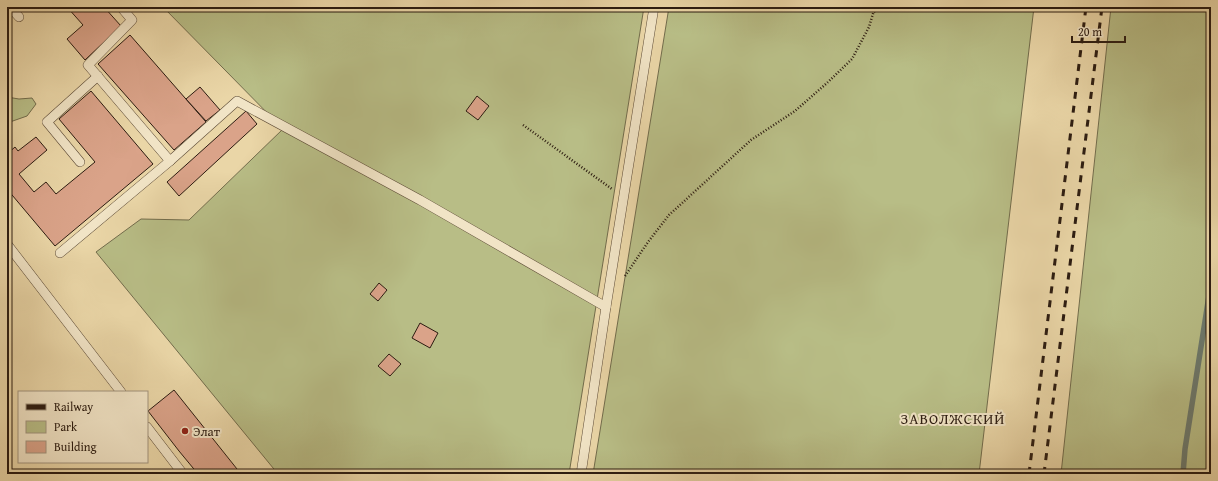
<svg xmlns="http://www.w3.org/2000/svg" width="1218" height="481" viewBox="0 0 1218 481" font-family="'Gentium Book Plus',serif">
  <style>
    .green { fill: #b8bd86; stroke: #726c4c }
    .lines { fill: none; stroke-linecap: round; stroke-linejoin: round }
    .stream { stroke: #6d7a6e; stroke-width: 5.5 }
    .building { fill: #daa389; stroke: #2c1c11 }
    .service-casing { stroke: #5c4a36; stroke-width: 10 }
    .path { stroke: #2c1c11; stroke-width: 2.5; stroke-dasharray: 1 2; stroke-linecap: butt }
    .service { stroke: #f1e4c6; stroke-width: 9 }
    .rail { stroke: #2c1c11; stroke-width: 3; stroke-dasharray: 7 7; stroke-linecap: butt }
    .poi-dot { fill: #8f2418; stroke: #f1e4c6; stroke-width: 1.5 }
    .labels { text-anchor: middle; stroke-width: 4; stroke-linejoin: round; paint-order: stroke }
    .poi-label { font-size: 13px; fill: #2c1c11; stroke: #f1e4c6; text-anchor: start }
    .quarter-label { font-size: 15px; letter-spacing: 1px; fill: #2c1c11; stroke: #f1e4c6 }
  </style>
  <rect width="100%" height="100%" fill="#ead6a7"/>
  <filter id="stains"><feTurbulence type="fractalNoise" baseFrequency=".005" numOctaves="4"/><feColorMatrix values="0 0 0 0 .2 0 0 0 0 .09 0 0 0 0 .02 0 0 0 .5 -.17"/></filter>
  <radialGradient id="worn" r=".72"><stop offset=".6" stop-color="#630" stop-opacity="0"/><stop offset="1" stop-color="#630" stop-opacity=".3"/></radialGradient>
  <!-- green -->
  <g class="green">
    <polygon points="163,7 644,7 569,474 278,474 96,252 141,219 189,220 283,129"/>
    <polygon points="669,7 1034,7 979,474 593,474"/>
    <polygon points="1111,7 1211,7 1211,474 1061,474"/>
    <polygon points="7,97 19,99 32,98 36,104 27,116 7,123"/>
  </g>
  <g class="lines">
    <!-- stream -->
    <polyline class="stream" points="1183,474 1185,449 1211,283"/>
  </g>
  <!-- building -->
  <g class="building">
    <polygon points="67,7 104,7 121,26 85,60 67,39 83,25"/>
    <polygon points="130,35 206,122 174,150 98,64"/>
    <polygon points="200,87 220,110 206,121 186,99"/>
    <polygon points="91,91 153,164 55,246 7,189 7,154 15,147 18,151 36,137 47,150 19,174 34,192 46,182 56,194 95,162 59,119"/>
    <polygon points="477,96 489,106 478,120 466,111"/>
    <polygon points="246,111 257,124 179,196 167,182"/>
    <polygon points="379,283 387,290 378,301 370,294"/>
    <polygon points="420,323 438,333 430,348 412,338"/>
    <polygon points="389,354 401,364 390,376 378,366"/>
    <polygon points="174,390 241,474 198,474 179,451 148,411"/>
  </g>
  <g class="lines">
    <!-- service casing -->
    <g class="service-casing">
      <g id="service">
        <polyline points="10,7 19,17"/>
        <polyline points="170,161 237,101 420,200 606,307"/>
        <polyline points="80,162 47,122 98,76"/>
        <polyline points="7,244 121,392"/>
        <polyline points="60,253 170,161 88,65 132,20 121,7"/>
        <polyline points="147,427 183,474"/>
        <polyline points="581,474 606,307 654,7"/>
      </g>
    </g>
    <!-- path -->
    <g class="path">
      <polyline points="874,12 883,7"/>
      <polyline points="523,125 612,189"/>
      <polyline points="625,276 648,242 669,215 751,140 795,111 827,83 852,59 869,27 875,7"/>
    </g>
    <!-- service -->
    <use href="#service" class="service"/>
    <!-- rail -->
    <g class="rail">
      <polyline points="1029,474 1086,7"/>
      <polyline points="1044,474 1102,7"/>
    </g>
  </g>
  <!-- markers -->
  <circle class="poi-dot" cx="185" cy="431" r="4"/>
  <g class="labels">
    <!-- poi labels -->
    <g class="poi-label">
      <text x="193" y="436">Элат</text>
    </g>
    <!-- quarter labels -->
    <g class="quarter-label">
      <text x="953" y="424">ЗАВОЛЖСКИЙ</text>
    </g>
  </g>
  <!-- margin -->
  <rect width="1218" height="481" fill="none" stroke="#ead6a7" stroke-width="24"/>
  <rect x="8" y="8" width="1202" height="465" fill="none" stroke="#2c1c11" stroke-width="2"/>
  <rect x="12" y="12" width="1194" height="457" fill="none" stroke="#2c1c11"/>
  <!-- legend -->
  <rect x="18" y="391" width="130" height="72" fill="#f1e4c6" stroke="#a2947e"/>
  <rect x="26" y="404" width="20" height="6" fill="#2c1c11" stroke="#a2947e"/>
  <text x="54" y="411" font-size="12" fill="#2c1c11">Railway</text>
  <rect x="26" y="421" width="20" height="12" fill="#b8bd86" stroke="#a2947e"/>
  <text x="54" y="431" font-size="12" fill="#2c1c11">Park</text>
  <rect x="26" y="441" width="20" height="12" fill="#daa389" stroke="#a2947e"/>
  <text x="54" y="451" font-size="12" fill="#2c1c11">Building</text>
  <!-- scale -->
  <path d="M1072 36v6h53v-6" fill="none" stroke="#2c1c11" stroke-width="2"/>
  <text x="1078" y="36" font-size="12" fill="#2c1c11" stroke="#f1e4c6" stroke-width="3" paint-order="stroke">20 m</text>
  <rect width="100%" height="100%" filter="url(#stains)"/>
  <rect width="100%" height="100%" fill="url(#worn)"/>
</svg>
